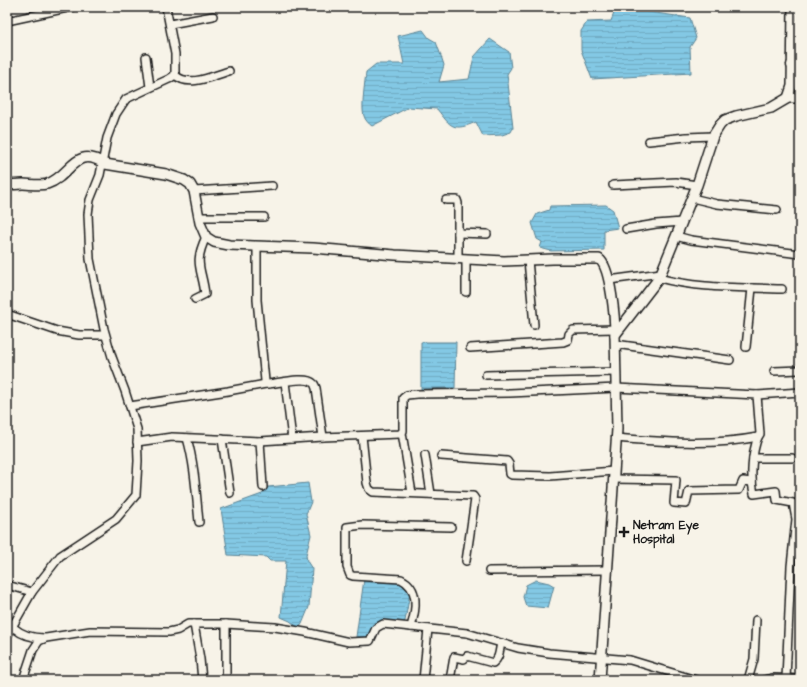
<svg xmlns="http://www.w3.org/2000/svg" width="807" height="687" viewBox="0 0 807 687" font-family="'Architects Daughter',sans-serif">
  <style>
    .water { fill: url(#water-rules); stroke: #5a8394 }
    .lines { fill: none; stroke-linecap: round; stroke-linejoin: round }
    .minor-casing { stroke: #1c1c1c; stroke-width: 10 }
    .tertiary-casing { stroke: #1c1c1c; stroke-width: 12 }
    .secondary-casing { stroke: #1c1c1c; stroke-width: 13 }
    .minor { stroke: #f7f3e8; stroke-width: 7 }
    .tertiary { stroke: #f7f3e8; stroke-width: 9 }
    .secondary { stroke: #f7f3e8; stroke-width: 10 }
    .poi-dot { fill: #1c1c1c; stroke: #f7f3e8; stroke-width: 1.5 }
    .labels { text-anchor: middle; stroke-width: 3; stroke-linejoin: round; paint-order: stroke }
    .poi-label { font-size: 12px; font-weight: bold; fill: #1c1c1c; stroke: #f7f3e8; text-anchor: start }
  </style>
  <defs>
    <pattern id="water-rules" width="6" height="5" patternUnits="userSpaceOnUse"><rect width="6" height="5" fill="#83c8e4"/><path d="M0 2.5h6" fill="none" stroke="#71abc3"/></pattern>
  </defs>
  <rect width="100%" height="100%" fill="#f7f3e8"/>
  <filter id="ink" filterUnits="userSpaceOnUse"><feTurbulence type="fractalNoise" baseFrequency=".025" numOctaves="2"/><feDisplacementMap in="SourceGraphic" scale="8" xChannelSelector="R" yChannelSelector="G"/><feConvolveMatrix kernelMatrix="1 2 1 2 8 2 1 2 1" color-interpolation-filters="sRGB"/></filter>
  <g filter="url(#ink)">
    <!-- water -->
    <g class="water">
      <polygon points="622,7 633,7 635,10 690,18 696,38 690,47 691,73 592,79 581,50 581,31 587,22 611,21 616,8"/>
      <path d="M423 30 429 38 436 42 440 53 444 65 439 82 469 79 474 57 490 39 509 52 511 68 507 74 513 128 511 132 502 135 483 136 476 122C453 132 451 127 437 109L409 107 372 126C369 124 365 120 364 116 361 108 365 82 366 72L376 64H404L398 36Z"/>
      <polygon points="606,205 613,210 618,228 604,230 604,250 551,251 540,248 542,242 537,239 532,223 537,214 549,210 550,206"/>
      <polygon points="421,342 456,342 455,388 421,389"/>
      <polygon points="308,483 311,502 306,514 311,535 306,555 307,561 312,569 309,607 302,624 299,628 290,621 281,617 286,561 270,561 266,557 228,555 221,509 262,494 268,487"/>
      <polygon points="364,579 400,583 410,593 405,621 398,627 377,627 373,634 366,637 356,637"/>
      <polygon points="536,580 549,583 554,586 548,608 526,606 523,597 526,585"/>
    </g>
    <g class="lines">
      <!-- minor casing -->
      <g class="minor-casing">
        <g id="minor">
          <polyline points="7,21 72,7"/>
          <polyline points="170,24 213,16"/>
          <polyline points="146,57 150,87"/>
          <path d="M175 75C189 88 212 76 229 71"/>
          <polyline points="649,141 686,137 713,136"/>
          <polyline points="613,185 676,182 697,185"/>
          <polyline points="194,191 272,186"/>
          <polyline points="692,198 717,204 777,210"/>
          <polyline points="446,200 457,200 458,203 458,259"/>
          <polyline points="199,217 264,217"/>
          <polyline points="626,229 656,224 682,222"/>
          <polyline points="458,233 487,234"/>
          <polyline points="676,236 691,240 800,254"/>
          <path d="M257 246V300L265 381 266 384H269C278 383 307 376 313 383 315 384 315 386 316 388L323 437 400 434 403 431V398L407 395 417 394 510 393 616 388 757 395 800 392"/>
          <polyline points="466,259 466,292"/>
          <polyline points="528,260 534,325"/>
          <path d="M659 278C699 289 740 287 782 289"/>
          <polyline points="609,280 661,273"/>
          <path d="M195 299 205 294C202 268 193 264 206 237"/>
          <polyline points="7,314 57,331 79,335 105,335"/>
          <polyline points="615,344 730,360"/>
          <polyline points="746,347 752,288"/>
          <polyline points="470,348 563,342 568,340 569,334 573,330 615,329"/>
          <polyline points="774,371 800,370"/>
          <polyline points="486,375 615,372"/>
          <polyline points="285,382 292,439"/>
          <polyline points="130,406 228,391 266,384"/>
          <polyline points="402,433 412,493"/>
          <polyline points="362,436 367,483 369,489 373,492 473,496 475,499 466,561"/>
          <path d="M758 437C752 452 750 478 754 494L776 491 777 500 793 503 796 519 791 566 786 679"/>
          <path d="M187 438C195 466 196 493 199 522"/>
          <path d="M616 438C662 442 712 446 758 437L760 434 757 395"/>
          <polyline points="222,439 230,493"/>
          <polyline points="260,441 263,487"/>
          <polyline points="137,442 172,437 260,441 323,437"/>
          <polyline points="425,455 431,494"/>
          <polyline points="441,456 507,461 509,464 510,474 512,475 550,476 614,471"/>
          <polyline points="753,458 792,458"/>
          <polyline points="613,479 676,480 674,503 686,504 689,491 739,490 743,481 752,482"/>
          <polyline points="489,571 608,570"/>
          <polyline points="7,585 32,592"/>
          <path d="M13 623 14 628C22 635 34 638 44 638"/>
          <polyline points="194,624 200,659 202,680"/>
          <path d="M411 627C416 610 420 588 401 579L353 576 350 575 347 567V527L362 525 451 527"/>
          <polyline points="7,636 32,592 60,556 116,519 136,495 138,461 137,429 125,391 112,357 104,329 90,259 88,214 90,200 100,175 107,138 116,114 126,99 169,79 175,75 175,54 166,7"/>
          <polyline points="23,680 33,650 39,641 46,638 90,631 169,632 178,630 188,624 226,624 275,627 305,632 349,642 370,641 376,628 383,624 467,633 518,648 549,653 630,660 696,680"/>
          <polyline points="226,680 226,624"/>
          <polyline points="423,680 428,629"/>
          <path d="M450 680 454 657 464 659 467 656 493 663C500 658 499 651 501 643"/>
          <polyline points="748,680 754,659 756,620"/>
          <polyline points="764,680 772,678 800,679"/>
        </g>
      </g>
      <!-- tertiary casing -->
      <g class="tertiary-casing">
        <g id="tertiary">
          <polyline points="788,98 792,86 793,7"/>
          <path d="M7 185C12 185 17 184 23 184 30 184 39 186 47 184 72 176 74 144 105 164L166 174 184 180 190 184 194 191 200 223 206 237 214 242 229 245 313 248 395 255 504 261 553 259H599C611 267 615 320 615 335"/>
          <polyline points="600,680 617,429 615,335 659,278 697,185 713,136 720,125 725,120 736,116 771,108 788,98 800,98"/>
        </g>
      </g>
      <!-- secondary casing -->
      <g class="secondary-casing">
        <g id="secondary">
          <polyline points="793,56 800,58"/>
          <polyline points="792,65 800,66"/>
        </g>
      </g>
      <!-- minor -->
      <use href="#minor" class="minor"/>
      <!-- tertiary -->
      <use href="#tertiary" class="tertiary"/>
      <!-- secondary -->
      <use href="#secondary" class="secondary"/>
    </g>
  </g>
  <!-- markers -->
  <path class="poi-dot" d="M622 526h4v4h4v4h-4v4h-4v-4h-4v-4h4z"/>
  <g class="labels">
    <!-- poi labels -->
    <g class="poi-label">
      <text x="633" y="529">Netram Eye<tspan x="633" dy="14">Hospital</tspan></text>
    </g>
  </g>
  <!-- margin -->
  <rect width="807" height="687" fill="none" stroke="#f7f3e8" stroke-width="24"/>
  <rect x="12" y="12" width="783" height="663" fill="none" stroke="#1c1c1c" stroke-width="1.5" filter="url(#ink)"/>
</svg>
